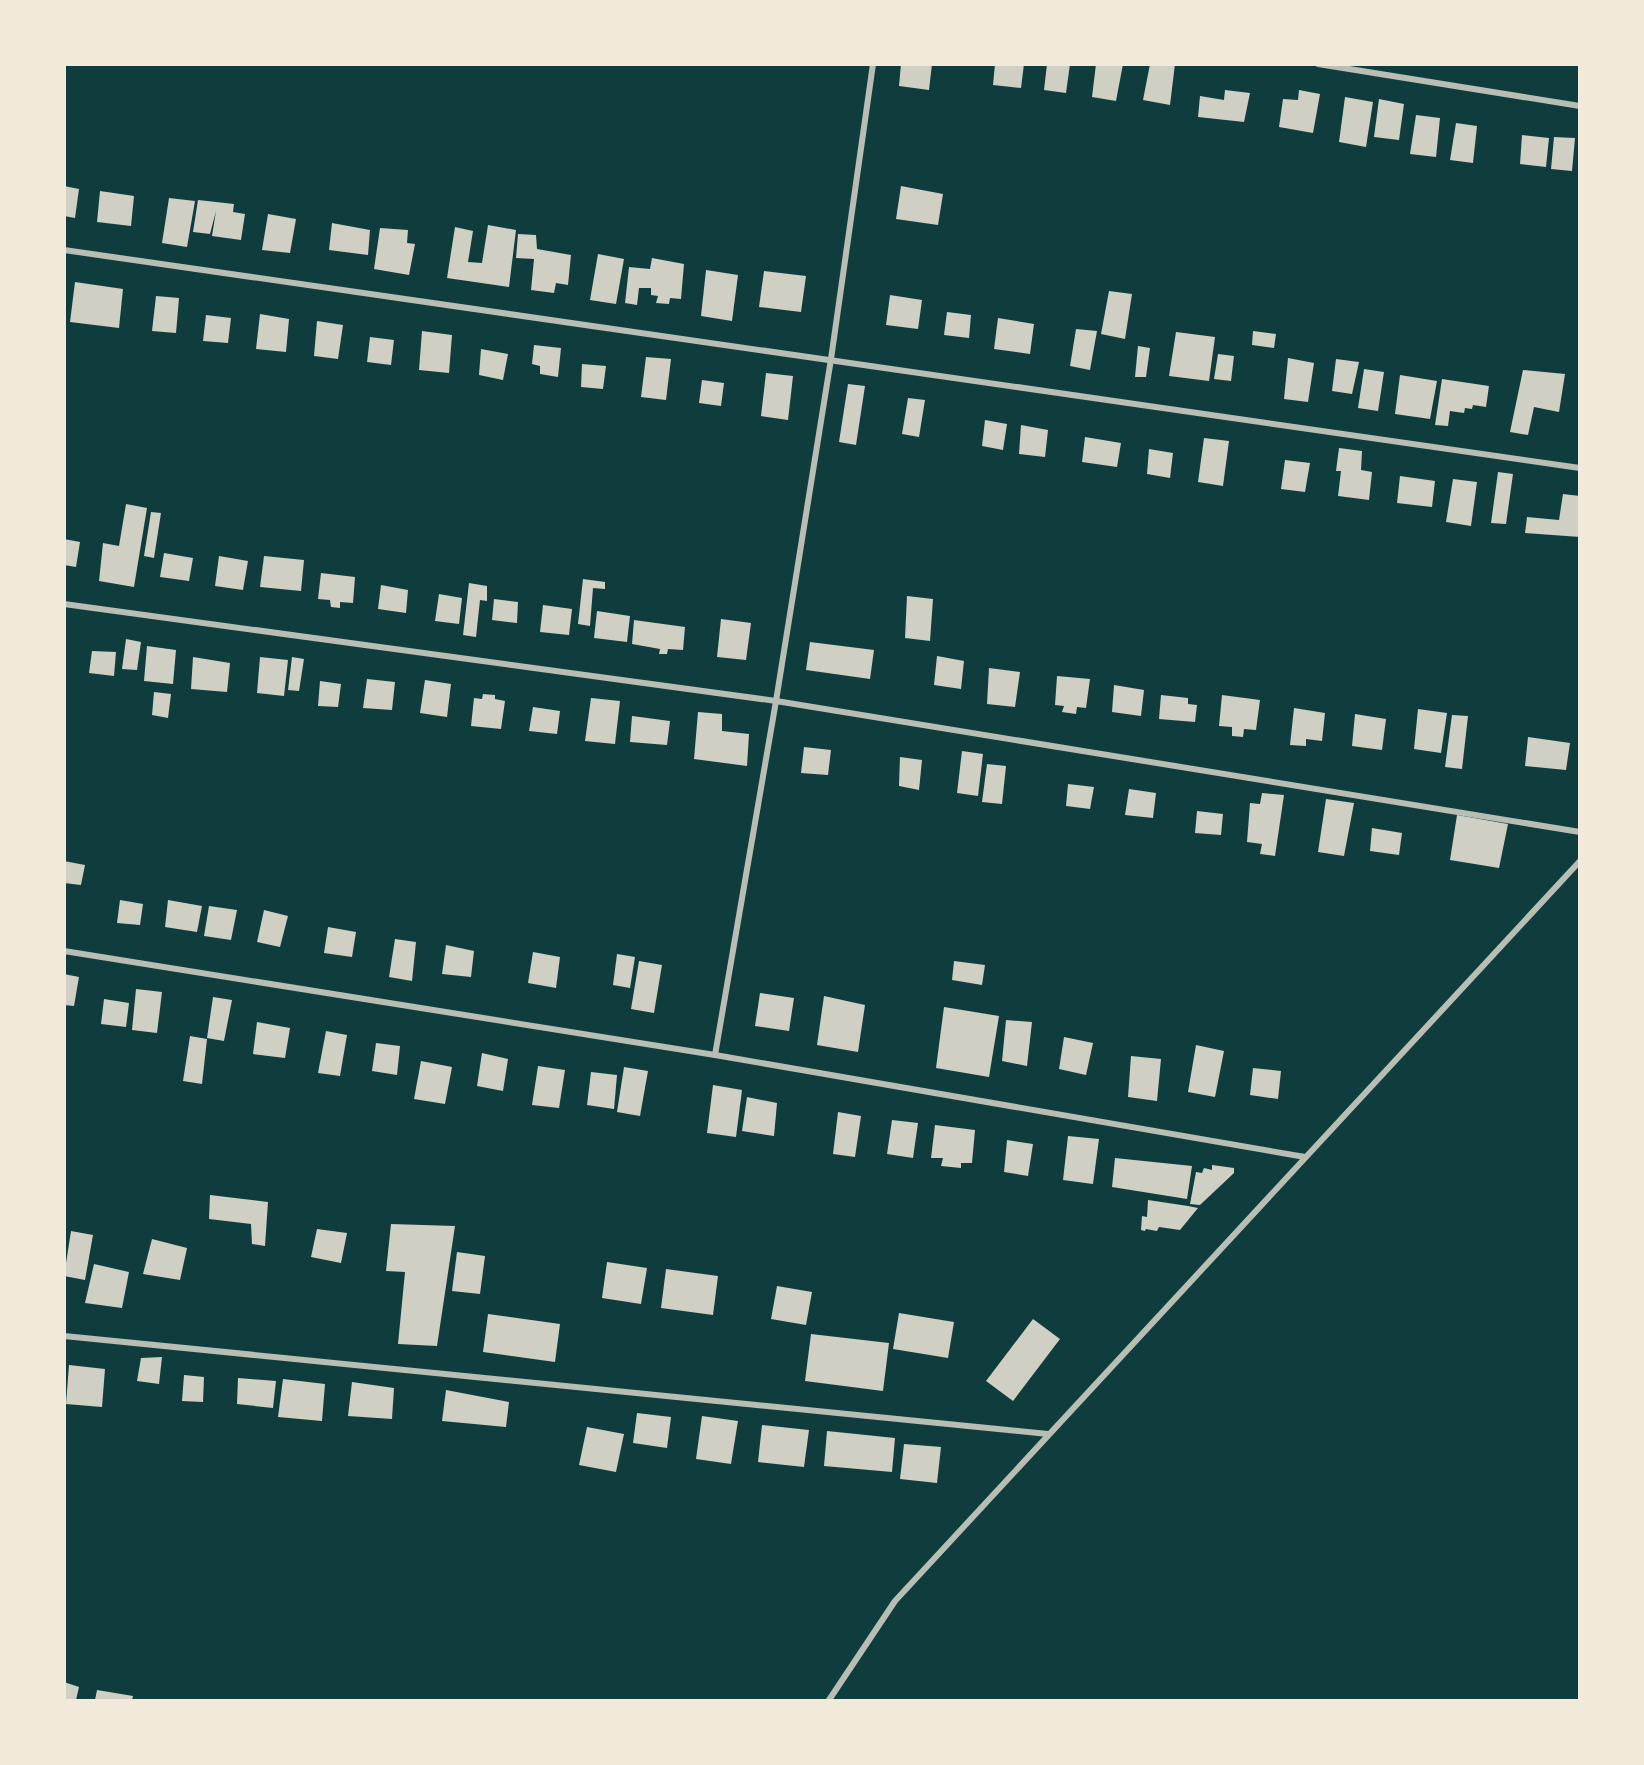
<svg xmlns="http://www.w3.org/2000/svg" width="1644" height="1765" viewBox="0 0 1644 1765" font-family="'IBM Plex Sans',sans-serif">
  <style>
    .building { fill: #cfcfc3 }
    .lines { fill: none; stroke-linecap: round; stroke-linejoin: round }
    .minor { stroke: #b8beb3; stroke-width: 6 }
  </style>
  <rect width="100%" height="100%" fill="#0f3d3e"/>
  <!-- building -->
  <g class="building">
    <polygon points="901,64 932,64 929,90 899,86"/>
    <polygon points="995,64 1024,64 1021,88 993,85"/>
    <polygon points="1047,64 1070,64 1066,93 1044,90"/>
    <polygon points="1096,64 1123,64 1116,101 1092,97"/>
    <polygon points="1150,64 1175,64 1170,105 1143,100"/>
    <polygon points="1225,90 1250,93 1244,122 1198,117 1200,96 1224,100"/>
    <polygon points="1299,90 1320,94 1313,133 1279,127 1283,99 1298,100"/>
    <polygon points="1345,97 1373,102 1366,147 1339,142"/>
    <polygon points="1379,99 1404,104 1399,140 1374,137"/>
    <polygon points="1416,115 1440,118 1436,157 1410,154"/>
    <polygon points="1456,123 1477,126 1473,163 1450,160"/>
    <polygon points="1522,135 1549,138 1546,167 1520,164"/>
    <polygon points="1554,137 1575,138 1572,171 1551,169"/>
    <polygon points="64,186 79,189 75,218 64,216"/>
    <polygon points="901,186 943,194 938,225 896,219"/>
    <polygon points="100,191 134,196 131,226 97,222"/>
    <polygon points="169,198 195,201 187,247 162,243"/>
    <polygon points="198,200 234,204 233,212 245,214 241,240 212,236 216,211 210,234 193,232"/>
    <polygon points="268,214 296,219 290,253 262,250"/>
    <polygon points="332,223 370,230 368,255 329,250"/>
    <polygon points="488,225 516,230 509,287 447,278 455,227 473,231 468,262 482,263"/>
    <polygon points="380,228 408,230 407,243 415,244 409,275 374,269"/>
    <polygon points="518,234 536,235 537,249 571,255 568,285 556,283 554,293 531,290 534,259 516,258"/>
    <polygon points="598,254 624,259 616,304 590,300"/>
    <polygon points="652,258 684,264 681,299 670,298 669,304 656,303 658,296 651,295 651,288 639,288 637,305 625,303 629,267 650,269"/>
    <polygon points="706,270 738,275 732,321 701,316"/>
    <polygon points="764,271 806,276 801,312 759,307"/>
    <polygon points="75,282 123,289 119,328 70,322"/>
    <polygon points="1109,291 1132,294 1125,339 1101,334"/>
    <polygon points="890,295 922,300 918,329 886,325"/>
    <polygon points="156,296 179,298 176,333 152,331"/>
    <polygon points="947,312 971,315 969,338 944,335"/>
    <polygon points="260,314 289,319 286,352 256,349"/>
    <polygon points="206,315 231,318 228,343 203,341"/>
    <polygon points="998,318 1034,324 1030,354 994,349"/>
    <polygon points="317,321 343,325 338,359 314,356"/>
    <polygon points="1076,329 1097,331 1090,370 1070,366"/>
    <polygon points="422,331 452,335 449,373 419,370"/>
    <polygon points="1253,331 1276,334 1274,348 1252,345"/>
    <polygon points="1176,332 1215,337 1209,381 1169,376"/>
    <polygon points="370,337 394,340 391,365 367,362"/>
    <polygon points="534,345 561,348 558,377 540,374 540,366 532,364"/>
    <polygon points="1138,346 1150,348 1146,377 1135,377"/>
    <polygon points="481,349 508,354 503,380 479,375"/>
    <polygon points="1218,354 1234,356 1231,381 1214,379"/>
    <polygon points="646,357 671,359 666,400 641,397"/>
    <polygon points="1288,358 1314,363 1308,402 1284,399"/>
    <polygon points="1336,359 1359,362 1352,394 1332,391"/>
    <polygon points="582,364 606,366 603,389 581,387"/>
    <polygon points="1364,369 1384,372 1378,411 1358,408"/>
    <polygon points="1523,370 1565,374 1559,412 1534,407 1528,435 1510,432"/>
    <polygon points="766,373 793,376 788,420 761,416"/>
    <polygon points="1400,375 1437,381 1430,419 1395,414"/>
    <polygon points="1442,379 1489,386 1486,407 1473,405 1472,409 1465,408 1464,413 1450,411 1448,426 1435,425"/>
    <polygon points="702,380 724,383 721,406 699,403"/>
    <polygon points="848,384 865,386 856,445 839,442"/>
    <polygon points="908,398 925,400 919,437 902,434"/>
    <polygon points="985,420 1007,424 1003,450 982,446"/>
    <polygon points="1021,425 1048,430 1045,457 1019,454"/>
    <polygon points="1085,437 1121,443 1117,467 1082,462"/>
    <polygon points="1204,438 1229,441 1223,486 1198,482"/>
    <polygon points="1339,448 1362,451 1361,470 1372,472 1369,500 1338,496 1341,471 1336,471"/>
    <polygon points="1149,449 1173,453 1170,478 1147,474"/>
    <polygon points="1285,460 1310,463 1305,492 1281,489"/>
    <polygon points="1498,472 1513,474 1506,524 1491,523"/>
    <polygon points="1400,476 1435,481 1432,507 1397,503"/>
    <polygon points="1453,479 1477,482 1471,526 1446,522"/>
    <polygon points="1563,494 1580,496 1580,537 1525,533 1527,517 1559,520"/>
    <polygon points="126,504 147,508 134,587 99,581 103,543 119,546"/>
    <polygon points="151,512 161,513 154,558 144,556"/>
    <polygon points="64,539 80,542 76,567 64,565"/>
    <polygon points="164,553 193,558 189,581 160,577"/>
    <polygon points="219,556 248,561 243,590 215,586"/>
    <polygon points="264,556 304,560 301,591 260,587"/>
    <polygon points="321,573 355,577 353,603 340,602 340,608 331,607 330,600 318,599"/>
    <polygon points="583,579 605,582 605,589 593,588 590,626 578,624"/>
    <polygon points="469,583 487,586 487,601 480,600 476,637 463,635"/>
    <polygon points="381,585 408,590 406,613 378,609"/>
    <polygon points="439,594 462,598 459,624 435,621"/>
    <polygon points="907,596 933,599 930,641 905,638"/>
    <polygon points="494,599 518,602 517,623 492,620"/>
    <polygon points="543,605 572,609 569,635 540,632"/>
    <polygon points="597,611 630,616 627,642 594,638"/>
    <polygon points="721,619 751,623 746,660 717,657"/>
    <polygon points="634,620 685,627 683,650 668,649 667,654 659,654 660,649 632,644"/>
    <polygon points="126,639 141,642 137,670 122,669"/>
    <polygon points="810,642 874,650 870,679 806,670"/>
    <polygon points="147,646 176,650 173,684 144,681"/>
    <polygon points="92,651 116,652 114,676 89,673"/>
    <polygon points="937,656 964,661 961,689 934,685"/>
    <polygon points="193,657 230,663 227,692 191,689"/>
    <polygon points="260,657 288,660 284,696 257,693"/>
    <polygon points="292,657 304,659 299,691 288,690"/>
    <polygon points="989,668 1020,672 1015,707 987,704"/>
    <polygon points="1057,676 1090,679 1086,708 1077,707 1076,714 1062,712 1064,706 1055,705"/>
    <polygon points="367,679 395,682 392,710 363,708"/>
    <polygon points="425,680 451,684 447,717 420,713"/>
    <polygon points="320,681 341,684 338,707 318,706"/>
    <polygon points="1114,685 1144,690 1141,716 1112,712"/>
    <polygon points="154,692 171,694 168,718 152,715"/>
    <polygon points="483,694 495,695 495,699 505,701 501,729 471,726 474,698 482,699"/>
    <polygon points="1161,695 1188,698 1188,704 1197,705 1195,722 1159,719"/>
    <polygon points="1222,695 1260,700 1256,730 1244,729 1243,737 1232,736 1232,727 1219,726"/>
    <polygon points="591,698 620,701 615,744 585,741"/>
    <polygon points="533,707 560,711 557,734 529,731"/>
    <polygon points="1294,708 1325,713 1322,741 1306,739 1306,746 1290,745"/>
    <polygon points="1418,709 1447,713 1441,753 1414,749"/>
    <polygon points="698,712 722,714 722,731 749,734 747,766 694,759"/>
    <polygon points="1355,714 1386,719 1382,750 1352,746"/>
    <polygon points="1452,715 1468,716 1462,769 1445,767"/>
    <polygon points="632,716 670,721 667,745 630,742"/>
    <polygon points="1528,737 1570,743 1566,770 1525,766"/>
    <polygon points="804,747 831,750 828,775 801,773"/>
    <polygon points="962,751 983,754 978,796 957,793"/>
    <polygon points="900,757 922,760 919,790 899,786"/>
    <polygon points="987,764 1006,766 1002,804 982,802"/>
    <polygon points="1068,784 1094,787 1090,809 1066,806"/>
    <polygon points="1129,789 1156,793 1153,818 1125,815"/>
    <polygon points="1262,793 1284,795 1275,856 1260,854 1262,844 1247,842 1250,803 1260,804"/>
    <polygon points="1326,799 1354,803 1344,856 1318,852"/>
    <polygon points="1197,811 1223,814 1221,835 1195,833"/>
    <polygon points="1457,815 1508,824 1499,868 1450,860"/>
    <polygon points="1372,828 1402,833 1399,855 1370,851"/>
    <polygon points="64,861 85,865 81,885 64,883"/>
    <polygon points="120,900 143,904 140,925 117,923"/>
    <polygon points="168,900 202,906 197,932 165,927"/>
    <polygon points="209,906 237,910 231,940 204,936"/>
    <polygon points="264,910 288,916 280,947 257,942"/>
    <polygon points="328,927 356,932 352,957 324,953"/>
    <polygon points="395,939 416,942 412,981 389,977"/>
    <polygon points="446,945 474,951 471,977 442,974"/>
    <polygon points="533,952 560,957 556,988 528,983"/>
    <polygon points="617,954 635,957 630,988 613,985"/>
    <polygon points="639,961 662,965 654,1013 631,1009"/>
    <polygon points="954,961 985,965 982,985 952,980"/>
    <polygon points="64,974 79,977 74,1006 64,1005"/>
    <polygon points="136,989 162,992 157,1033 132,1030"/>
    <polygon points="760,993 794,998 789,1031 755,1026"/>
    <polygon points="824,996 865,1005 858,1052 817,1045"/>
    <polygon points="213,997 232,1000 224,1041 207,1038"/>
    <polygon points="104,999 129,1003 126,1027 101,1024"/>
    <polygon points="944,1007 999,1016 989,1077 936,1068"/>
    <polygon points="1006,1020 1032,1022 1027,1066 1002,1061"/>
    <polygon points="257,1022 290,1028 285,1058 253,1054"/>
    <polygon points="326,1031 347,1035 340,1076 318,1073"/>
    <polygon points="190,1036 207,1039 202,1084 183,1081"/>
    <polygon points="1064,1037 1093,1043 1086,1075 1059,1069"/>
    <polygon points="376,1043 400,1046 397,1075 372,1071"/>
    <polygon points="1196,1045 1224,1051 1215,1097 1188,1092"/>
    <polygon points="482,1053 508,1059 503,1091 477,1086"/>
    <polygon points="1131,1056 1161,1059 1157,1101 1128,1097"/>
    <polygon points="421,1061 452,1067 445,1104 414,1099"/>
    <polygon points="538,1066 565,1070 559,1108 532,1105"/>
    <polygon points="624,1067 648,1071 640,1116 617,1112"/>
    <polygon points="1253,1068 1281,1071 1278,1099 1250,1095"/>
    <polygon points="591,1072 617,1075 614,1109 587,1105"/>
    <polygon points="713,1085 742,1090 736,1137 707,1133"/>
    <polygon points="747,1097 777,1103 774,1136 742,1131"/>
    <polygon points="838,1112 861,1116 855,1157 833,1154"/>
    <polygon points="892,1120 918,1123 913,1158 887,1154"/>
    <polygon points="935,1125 975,1130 972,1163 961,1163 961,1168 941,1166 943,1158 931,1158"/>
    <polygon points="1068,1136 1099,1139 1093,1184 1063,1180"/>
    <polygon points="1007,1140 1033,1144 1028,1176 1004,1172"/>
    <polygon points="1115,1158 1192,1166 1187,1199 1112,1187"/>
    <polygon points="1212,1165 1234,1168 1234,1173 1200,1205 1190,1204 1196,1172 1202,1173 1204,1168 1212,1170"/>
    <polygon points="210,1195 268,1202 265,1246 252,1244 251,1224 209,1219"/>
    <polygon points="1148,1200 1188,1206 1198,1208 1180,1230 1159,1227 1157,1231 1146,1229 1145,1231 1141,1230 1142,1216 1147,1217"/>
    <polygon points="391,1224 455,1226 437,1346 398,1344 405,1272 386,1271"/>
    <polygon points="317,1229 347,1233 341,1263 311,1257"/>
    <polygon points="71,1231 93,1235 85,1280 64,1276"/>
    <polygon points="152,1239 187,1248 180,1280 143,1274"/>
    <polygon points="457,1252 485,1256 480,1294 452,1291"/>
    <polygon points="607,1262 647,1268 641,1304 602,1298"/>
    <polygon points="94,1264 129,1272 122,1308 85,1303"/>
    <polygon points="666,1269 718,1276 713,1315 661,1308"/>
    <polygon points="777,1286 812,1292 806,1325 771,1319"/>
    <polygon points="899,1313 954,1322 948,1358 893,1349"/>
    <polygon points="488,1314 560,1324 555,1362 483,1352"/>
    <polygon points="1033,1319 1060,1339 1013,1401 986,1381"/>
    <polygon points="811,1334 889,1343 883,1391 805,1381"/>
    <polygon points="162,1357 159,1384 137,1381 141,1358"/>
    <polygon points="69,1365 105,1369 102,1407 66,1404"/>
    <polygon points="184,1375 204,1377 203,1402 182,1401"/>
    <polygon points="238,1378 276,1381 273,1408 237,1404"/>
    <polygon points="283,1379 325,1384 322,1421 278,1417"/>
    <polygon points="352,1382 394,1388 392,1419 348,1416"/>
    <polygon points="446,1390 509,1402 506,1427 442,1421"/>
    <polygon points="637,1413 671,1417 667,1448 633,1443"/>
    <polygon points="702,1416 738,1421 731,1464 696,1459"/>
    <polygon points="762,1425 809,1430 804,1467 758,1462"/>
    <polygon points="587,1427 624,1434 616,1472 579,1465"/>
    <polygon points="827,1431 895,1438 892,1472 824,1466"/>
    <polygon points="904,1444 941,1447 937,1483 900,1479"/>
    <polygon points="64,1682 79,1687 76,1700 64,1700"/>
    <polygon points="97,1690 133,1696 132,1700 95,1700"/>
  </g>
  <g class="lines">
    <!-- minor -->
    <g class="minor">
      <polyline points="1318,64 1580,106"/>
      <polyline points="64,250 1580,468"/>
      <polyline points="64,604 776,701 1580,832"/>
      <polyline points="64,951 715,1055 1305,1157"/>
      <polyline points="715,1055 776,701 831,359 873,64"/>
      <polyline points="64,1336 1048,1434"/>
      <polyline points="829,1700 895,1601 1580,861"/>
    </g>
  </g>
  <!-- border -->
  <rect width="1644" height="1765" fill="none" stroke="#f1e9da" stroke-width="132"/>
</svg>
